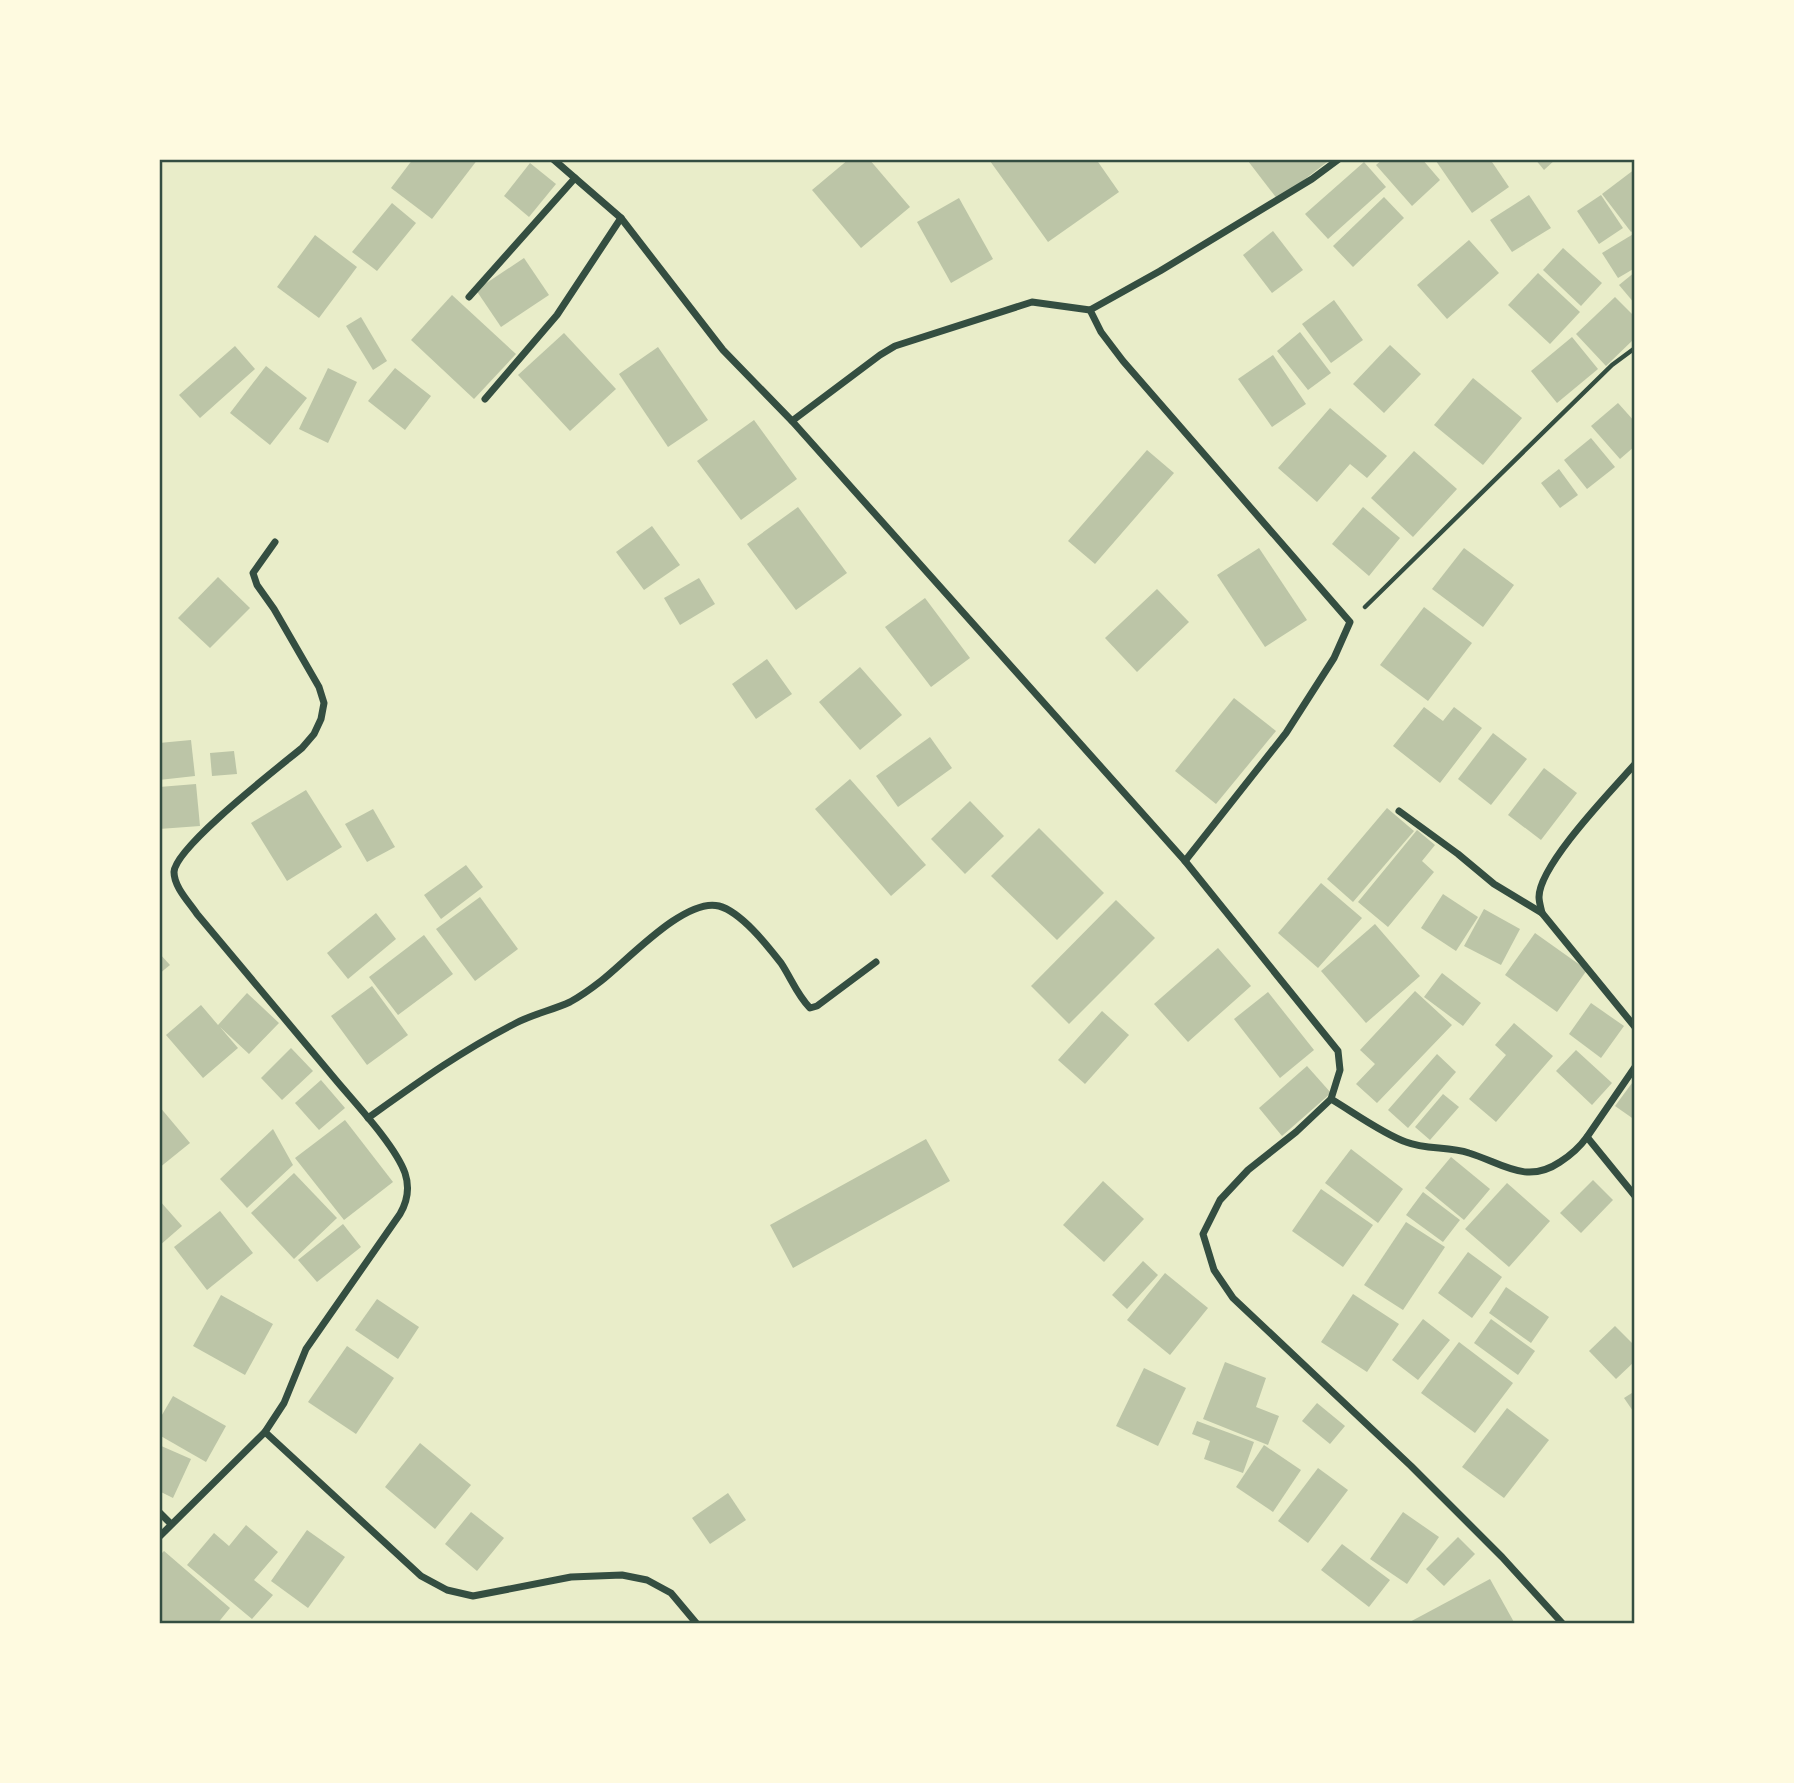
<svg xmlns="http://www.w3.org/2000/svg" width="1794" height="1783" viewBox="0 0 1794 1783" font-family="'Alegreya Sans',sans-serif">
  <style>
    .building { fill: #bcc5a7 }
    .lines { fill: none; stroke-linecap: round; stroke-linejoin: round }
    .path { stroke: #344e41; stroke-width: 4.5 }
    .minor { stroke: #344e41; stroke-width: 7 }
    .neatline { fill: none; stroke: #344e41; stroke-width: 2.5 }
  </style>
  <rect width="100%" height="100%" fill="#e9edc9"/>
  <!-- building -->
  <g class="building">
    <polygon points="413,159 478,159 432,219 391,188"/>
    <polygon points="849,159 869,159 910,207 861,248 812,190"/>
    <polygon points="993,159 1096,159 1119,192 1048,242 990,161"/>
    <polygon points="1251,159 1331,159 1278,200 1248,161"/>
    <polygon points="1383,159 1422,159 1440,180 1412,206 1376,165"/>
    <polygon points="1439,159 1490,159 1509,187 1472,213 1436,161"/>
    <polygon points="1535,159 1556,159 1544,170"/>
    <polygon points="1364,162 1386,187 1328,239 1305,214"/>
    <polygon points="530,163 556,184 529,217 504,196"/>
    <polygon points="1635,169 1635,229 1631,232 1602,194"/>
    <polygon points="1529,195 1551,228 1512,252 1490,220"/>
    <polygon points="1601,195 1623,228 1599,244 1577,211"/>
    <polygon points="1384,197 1404,218 1353,267 1333,246"/>
    <polygon points="959,198 993,259 951,283 917,222"/>
    <polygon points="392,203 416,223 377,271 352,252"/>
    <polygon points="1273,231 1303,270 1272,293 1243,255"/>
    <polygon points="1635,233 1635,268 1618,278 1602,253"/>
    <polygon points="315,235 357,267 319,318 277,287"/>
    <polygon points="1469,240 1499,273 1447,319 1417,285"/>
    <polygon points="1563,248 1602,283 1581,306 1543,270"/>
    <polygon points="524,258 549,295 501,327 476,290"/>
    <polygon points="1635,272 1635,304 1619,285"/>
    <polygon points="1538,273 1580,312 1550,344 1508,305"/>
    <polygon points="452,295 516,354 474,399 411,340"/>
    <polygon points="1615,297 1635,317 1635,338 1606,366 1576,334"/>
    <polygon points="1334,300 1363,340 1331,363 1302,324"/>
    <polygon points="361,317 387,361 373,370 346,326"/>
    <polygon points="1300,332 1331,373 1308,390 1277,351"/>
    <polygon points="564,333 616,389 570,431 518,375"/>
    <polygon points="1572,337 1598,369 1557,403 1531,371"/>
    <polygon points="1390,345 1421,374 1384,413 1353,384"/>
    <polygon points="235,346 255,369 200,418 179,395"/>
    <polygon points="658,347 708,420 668,447 619,374"/>
    <polygon points="1273,355 1306,404 1272,427 1238,379"/>
    <polygon points="266,366 307,398 270,445 230,413"/>
    <polygon points="328,368 357,382 328,443 299,429"/>
    <polygon points="395,368 431,396 405,430 368,401"/>
    <polygon points="1473,378 1522,418 1483,465 1434,425"/>
    <polygon points="1618,403 1635,422 1635,446 1620,459 1591,426"/>
    <polygon points="1330,408 1387,456 1367,478 1350,464 1317,502 1278,468"/>
    <polygon points="754,420 797,479 741,520 697,461"/>
    <polygon points="1591,438 1615,467 1587,489 1564,460"/>
    <polygon points="1147,450 1174,473 1095,564 1068,541"/>
    <polygon points="1414,451 1457,489 1413,537 1371,498"/>
    <polygon points="1559,469 1578,495 1560,508 1541,483"/>
    <polygon points="798,507 847,573 796,610 747,544"/>
    <polygon points="1363,507 1400,538 1369,576 1332,544"/>
    <polygon points="652,526 680,565 644,590 616,552"/>
    <polygon points="1259,548 1307,620 1265,647 1217,575"/>
    <polygon points="1464,548 1514,585 1483,627 1432,589"/>
    <polygon points="218,577 250,608 210,648 178,618"/>
    <polygon points="699,578 715,604 680,625 664,598"/>
    <polygon points="1157,589 1189,622 1137,672 1105,638"/>
    <polygon points="925,598 970,658 931,687 885,627"/>
    <polygon points="1424,607 1472,643 1428,701 1380,665"/>
    <polygon points="767,659 792,694 756,719 732,684"/>
    <polygon points="860,667 902,715 860,750 819,702"/>
    <polygon points="1234,698 1276,731 1216,804 1175,771"/>
    <polygon points="1424,707 1443,721 1454,707 1482,728 1440,783 1393,746"/>
    <polygon points="1493,733 1527,759 1491,805 1458,779"/>
    <polygon points="930,737 952,768 898,807 876,776"/>
    <polygon points="191,740 195,776 159,780 159,743"/>
    <polygon points="234,751 237,774 212,776 210,753"/>
    <polygon points="1544,768 1577,793 1541,840 1508,815"/>
    <polygon points="850,779 926,865 891,896 815,809"/>
    <polygon points="196,784 200,826 159,829 159,787"/>
    <polygon points="306,790 342,847 287,881 251,823"/>
    <polygon points="970,801 1004,836 965,874 931,839"/>
    <polygon points="1387,808 1414,831 1353,902 1327,879"/>
    <polygon points="373,809 395,847 367,862 345,824"/>
    <polygon points="1039,828 1104,893 1057,940 991,876"/>
    <polygon points="1417,830 1435,845 1422,861 1434,872 1388,927 1358,902"/>
    <polygon points="466,865 483,887 441,919 424,895"/>
    <polygon points="1321,883 1362,918 1318,968 1278,933"/>
    <polygon points="1443,894 1478,917 1456,951 1421,928"/>
    <polygon points="480,897 518,949 475,981 436,929"/>
    <polygon points="1116,900 1155,938 1069,1024 1031,986"/>
    <polygon points="1484,909 1520,929 1501,965 1464,946"/>
    <polygon points="376,913 396,939 348,979 327,953"/>
    <polygon points="1375,924 1420,976 1366,1023 1321,971"/>
    <polygon points="1535,933 1587,970 1557,1012 1505,975"/>
    <polygon points="424,935 453,974 398,1015 369,977"/>
    <polygon points="1218,948 1251,986 1188,1042 1154,1004"/>
    <polygon points="159,953 170,965 159,974"/>
    <polygon points="1442,973 1481,1003 1463,1026 1424,997"/>
    <polygon points="372,986 408,1035 367,1065 331,1016"/>
    <polygon points="1415,991 1452,1025 1377,1103 1356,1084 1375,1064 1360,1050"/>
    <polygon points="1268,992 1314,1050 1280,1078 1234,1019"/>
    <polygon points="247,993 279,1023 249,1054 220,1027 238,1048 203,1078 166,1035 201,1005 218,1025"/>
    <polygon points="1591,1003 1624,1026 1601,1058 1569,1034"/>
    <polygon points="1102,1011 1129,1035 1085,1084 1058,1060"/>
    <polygon points="1514,1023 1553,1056 1496,1122 1469,1099 1506,1055 1495,1045"/>
    <polygon points="291,1048 313,1071 282,1100 261,1078"/>
    <polygon points="1576,1050 1612,1083 1592,1105 1556,1071"/>
    <polygon points="1437,1054 1456,1072 1408,1128 1388,1110"/>
    <polygon points="1307,1066 1331,1093 1282,1136 1259,1108"/>
    <polygon points="1635,1079 1635,1120 1615,1106"/>
    <polygon points="321,1080 345,1108 319,1130 295,1103"/>
    <polygon points="1443,1094 1459,1107 1430,1140 1415,1127"/>
    <polygon points="159,1106 190,1143 159,1168"/>
    <polygon points="345,1120 393,1182 344,1220 295,1158"/>
    <polygon points="273,1129 293,1165 247,1208 220,1179"/>
    <polygon points="926,1139 950,1181 793,1268 770,1225"/>
    <polygon points="1351,1149 1403,1189 1378,1223 1325,1183"/>
    <polygon points="1451,1157 1490,1189 1464,1220 1425,1188"/>
    <polygon points="294,1173 337,1218 294,1259 251,1213"/>
    <polygon points="1593,1180 1613,1200 1581,1233 1560,1213"/>
    <polygon points="1103,1181 1144,1219 1104,1262 1063,1225"/>
    <polygon points="1507,1183 1550,1221 1509,1267 1465,1229"/>
    <polygon points="1321,1189 1373,1225 1343,1267 1292,1231"/>
    <polygon points="1423,1192 1460,1220 1443,1242 1406,1215"/>
    <polygon points="159,1200 182,1226 159,1246"/>
    <polygon points="220,1211 253,1253 207,1290 174,1247"/>
    <polygon points="1406,1222 1445,1247 1403,1310 1364,1285"/>
    <polygon points="343,1224 361,1247 317,1282 298,1260"/>
    <polygon points="1468,1252 1502,1277 1472,1318 1438,1293"/>
    <polygon points="1143,1261 1158,1275 1127,1309 1112,1295"/>
    <polygon points="1165,1273 1208,1308 1170,1355 1127,1320"/>
    <polygon points="1506,1287 1549,1317 1531,1343 1489,1313"/>
    <polygon points="1353,1294 1399,1324 1367,1372 1321,1342"/>
    <polygon points="221,1295 273,1324 245,1375 193,1346"/>
    <polygon points="377,1299 419,1327 398,1359 355,1330"/>
    <polygon points="1423,1319 1450,1340 1418,1380 1392,1360"/>
    <polygon points="1491,1319 1535,1351 1518,1375 1474,1343"/>
    <polygon points="1615,1326 1635,1346 1635,1361 1616,1379 1589,1351"/>
    <polygon points="1459,1342 1513,1383 1475,1433 1421,1393"/>
    <polygon points="347,1346 394,1378 356,1434 308,1402"/>
    <polygon points="1225,1362 1266,1378 1256,1407 1279,1416 1268,1445 1203,1419"/>
    <polygon points="1144,1368 1186,1388 1158,1446 1116,1426"/>
    <polygon points="1635,1391 1635,1414 1624,1398"/>
    <polygon points="173,1396 226,1426 206,1462 159,1435 159,1420"/>
    <polygon points="1317,1403 1345,1426 1330,1444 1302,1421"/>
    <polygon points="1507,1408 1549,1440 1504,1498 1462,1467"/>
    <polygon points="1197,1421 1254,1442 1243,1473 1204,1459 1210,1441 1192,1434"/>
    <polygon points="420,1443 471,1485 435,1529 385,1487"/>
    <polygon points="159,1445 191,1459 173,1498 159,1491"/>
    <polygon points="1264,1445 1301,1470 1273,1512 1236,1487"/>
    <polygon points="1318,1468 1348,1490 1308,1543 1278,1521"/>
    <polygon points="728,1493 746,1520 710,1544 692,1518"/>
    <polygon points="471,1512 504,1538 477,1571 445,1544"/>
    <polygon points="1403,1512 1439,1537 1407,1584 1370,1559"/>
    <polygon points="246,1525 278,1552 254,1580 273,1595 252,1619 187,1565 214,1533 229,1546"/>
    <polygon points="307,1530 345,1557 308,1608 271,1581"/>
    <polygon points="1458,1537 1475,1554 1444,1586 1426,1569"/>
    <polygon points="1342,1544 1390,1580 1369,1607 1321,1570"/>
    <polygon points="164,1551 230,1608 217,1624 159,1624 159,1556"/>
    <polygon points="1490,1579 1515,1624 1406,1624"/>
  </g>
  <g class="lines">
    <!-- path -->
    <polyline class="path" points="1365,607 1612,365 1635,348"/>
    <!-- minor -->
    <g class="minor">
      <polyline points="553,159 621,218 723,350 792,421 1185,861 1338,1051 1340,1070 1331,1099 1296,1132 1248,1170 1220,1200 1203,1234 1214,1270 1233,1298 1411,1466 1502,1557 1563,1624"/>
      <polyline points="469,297 575,178"/>
      <polyline points="485,399 557,315 621,218"/>
      <polyline points="792,421 880,355 895,346 1032,302 1090,310"/>
      <path d="M1635 764C1612 790 1539 865 1539 897 1539 902 1541 908 1542 913L1635 1027"/>
      <polyline points="1399,811 1458,854 1494,884 1542,913"/>
      <polyline points="1185,861 1286,733 1334,658 1350,622 1123,361 1101,332 1090,310 1160,271 1312,179 1339,159"/>
      <path d="M1331 1099C1353 1112 1383 1134 1406 1142 1426 1150 1449 1146 1469 1153 1502 1163 1526 1185 1560 1162 1571 1155 1579 1148 1587 1137L1635 1196"/>
      <path d="M368 1118C417 1083 461 1051 516 1023 533 1014 553 1010 570 1002 581 996 592 988 601 981 627 961 685 897 719 906 741 912 767 945 781 963 791 978 797 995 810 1008L817 1006 876 962"/>
      <polyline points="1587,1137 1635,1067"/>
      <polyline points="265,1432 421,1576 447,1590 473,1596 571,1577 622,1575 647,1580 671,1593 697,1624"/>
      <polyline points="159,1512 171,1524"/>
      <path d="M159 1537 265 1432 284 1403 306 1349 400 1214C407 1202 410 1188 405 1173 395 1145 355 1103 335 1079 289 1024 243 969 197 914 189 902 174 887 174 872 175 847 279 767 302 748L314 734 321 719 324 703 319 687 274 609 257 585 253 573 275 542"/>
    </g>
  </g>
  <!-- border -->
  <rect width="1794" height="1783" fill="none" stroke="#fefae0" stroke-width="322"/>
  <rect x="161" y="161" width="1472" height="1461" class="neatline"/>
</svg>
